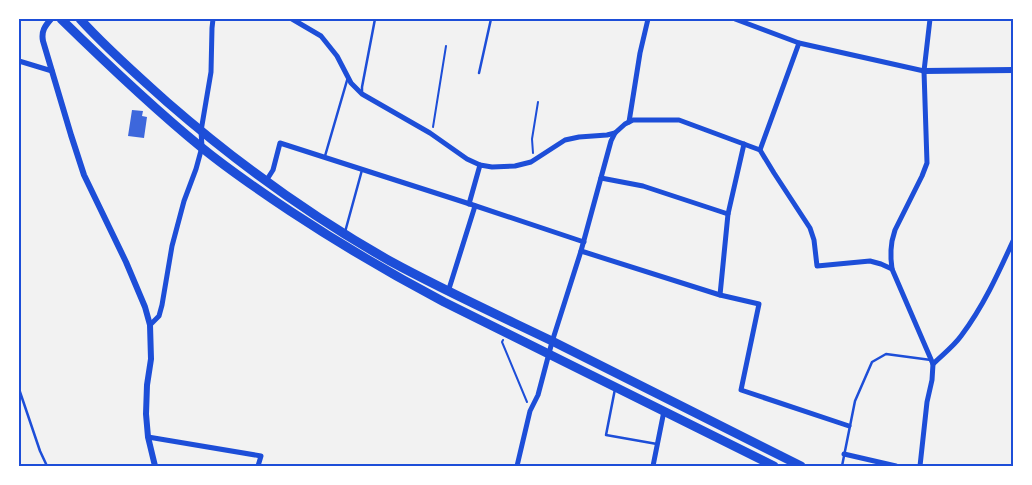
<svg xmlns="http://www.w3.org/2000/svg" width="1032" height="485" viewBox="0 0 1032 485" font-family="Inter,sans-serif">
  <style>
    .building { fill: #3d67dc }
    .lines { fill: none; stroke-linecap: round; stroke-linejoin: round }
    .path { stroke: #1d4ed8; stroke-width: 2 }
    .service { stroke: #1d4ed8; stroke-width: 2.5 }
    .minor { stroke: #1d4ed8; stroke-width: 5 }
    .tertiary { stroke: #1d4ed8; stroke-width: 6 }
    .trunk { stroke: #1d4ed8; stroke-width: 9 }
    .neatline { fill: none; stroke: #1d4ed8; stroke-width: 2 }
  </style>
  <rect width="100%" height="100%" fill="#f2f2f2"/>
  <!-- building -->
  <polygon class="building" points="132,110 143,111 142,116 147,117 144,138 128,136"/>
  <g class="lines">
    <!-- path -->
    <g class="path">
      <polyline points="433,127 446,46"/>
      <polyline points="533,153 532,139 538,102"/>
      <polyline points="503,340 502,342 527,402"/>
    </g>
    <!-- service -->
    <g class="service">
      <polyline points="479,73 491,19"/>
      <polyline points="362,93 362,87 375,19"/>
      <polyline points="325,156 348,77"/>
      <polyline points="345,232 362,170"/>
      <polyline points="19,389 40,451 47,466"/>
      <polyline points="615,389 606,435 657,444"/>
      <polyline points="842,466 855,401 872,362 886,354 931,360"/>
    </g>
    <!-- minor -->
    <g class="minor">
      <polyline points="292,19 321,36 337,56 351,83 362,94 430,133 467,159 480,165 492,167 515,166 531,162 565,140 579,137 607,135 615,133"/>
      <polyline points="735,19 799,43 924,71"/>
      <polyline points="19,61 52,71"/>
      <polyline points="629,122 640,53 648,19"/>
      <polyline points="760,150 799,43"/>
      <polyline points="601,178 643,186 728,214"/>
      <polyline points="266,181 273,170 280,143 473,205 584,242"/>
      <polyline points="469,204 480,165"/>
      <polyline points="581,251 720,295 759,304 741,390 849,426"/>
      <polyline points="448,292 475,206"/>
      <polyline points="720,295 728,214 744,144"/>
      <polyline points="150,325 159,316 162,305 172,246 184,201 196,169 202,147 201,131 211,72 212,28 213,19"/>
      <path d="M933 364C942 355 953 347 961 336 983 307 998 274 1013 241"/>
      <polyline points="148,437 261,456 258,466"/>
      <polyline points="844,454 896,466"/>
      <polyline points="517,466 530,411 538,395 552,342 581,251 611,141 615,133 625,124 633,120 679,120 760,150 774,173 810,228 814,240 817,266 870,261 881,264 892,269"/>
      <polyline points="653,466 664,411"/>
      <polyline points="920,466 927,402 932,380 933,364 892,269 891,259 891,250 892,241 895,230 922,176 927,163 924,71 930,19"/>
    </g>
    <!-- tertiary -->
    <g class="tertiary">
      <path d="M51 19C45 26 41 31 43 41L71 135 84 175 126 262 145 307 150 325 151 359 147 385 146 414 148 437 155 466"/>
      <polyline points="924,71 1013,70"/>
    </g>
    <!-- trunk -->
    <g class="trunk">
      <path d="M61 19C106 63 152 107 201 147 229 170 260 191 290 211 340 244 391 274 444 302L774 466"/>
      <path d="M80 19C107 49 137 75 167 102 236 162 310 216 390 261 443 290 498 315 552 341 635 382 718 425 801 466"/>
    </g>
  </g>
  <!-- border -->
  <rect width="1032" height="485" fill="none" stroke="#ffffff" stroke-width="40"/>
  <rect x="20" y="20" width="992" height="445" class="neatline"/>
</svg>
